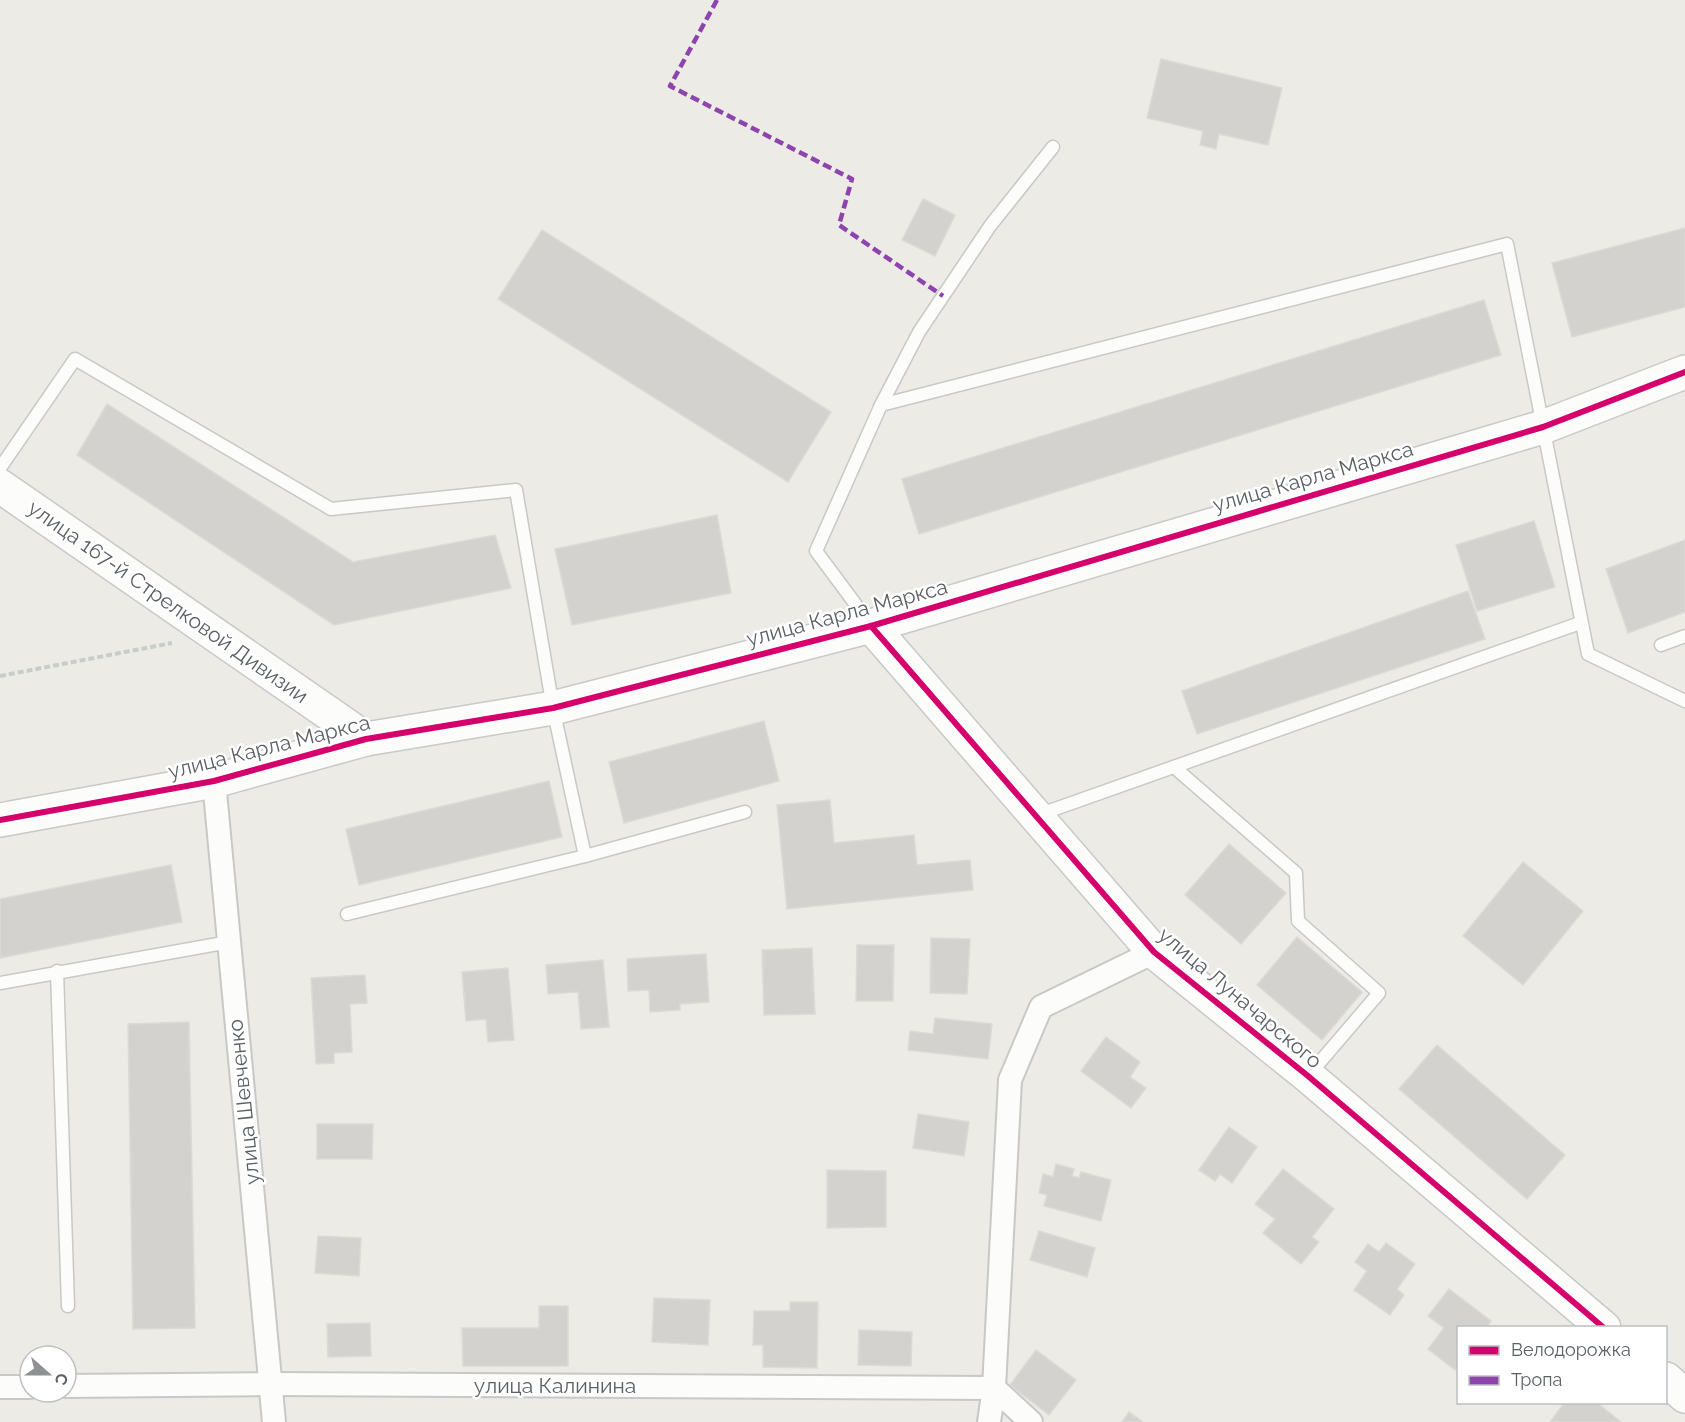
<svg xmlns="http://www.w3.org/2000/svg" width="1685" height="1422" viewBox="0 0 1685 1422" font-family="Raleway,sans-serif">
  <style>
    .building { fill: #d3d2cf; stroke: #dcdad6; stroke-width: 1.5 }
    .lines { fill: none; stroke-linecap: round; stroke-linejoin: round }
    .lane-casing { stroke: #c8c8c7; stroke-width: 15 }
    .street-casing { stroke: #c8c8c7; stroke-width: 26 }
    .secondary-casing { stroke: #c8c9c8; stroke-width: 36 }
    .path { stroke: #c8cdca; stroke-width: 4; stroke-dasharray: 6 3; stroke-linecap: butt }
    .lane { stroke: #fcfcfb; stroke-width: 12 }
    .street { stroke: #fcfcfb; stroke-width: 22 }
    .secondary { stroke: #fcfcfb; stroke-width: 33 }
    .quiet { stroke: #8e44ad; stroke-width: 4.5; stroke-dasharray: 9 4.5; stroke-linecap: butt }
    .cycleway-casing { stroke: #fff; stroke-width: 10 }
    .cycleway { stroke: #d6006c; stroke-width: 6 }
    .labels { text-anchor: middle; stroke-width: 5; stroke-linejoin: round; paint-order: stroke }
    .street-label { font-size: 21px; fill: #5b6065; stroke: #fff }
  </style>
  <rect width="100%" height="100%" fill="#ecebe6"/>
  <!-- building -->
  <g class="building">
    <polygon points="1161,59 1282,88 1268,145 1219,134 1216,149 1200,145 1203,131 1147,118"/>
    <polygon points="923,199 955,215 935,256 902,240"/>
    <polygon points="1685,228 1685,307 1572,337 1552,263"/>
    <polygon points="542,230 831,412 788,482 498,299"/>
    <polygon points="1484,300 1501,355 919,534 902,479"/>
    <polygon points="107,404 353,562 495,535 511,588 334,625 77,455"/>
    <polygon points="717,515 731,593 572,625 555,549"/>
    <polygon points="1534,521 1555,587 1477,611 1456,545"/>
    <polygon points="1685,540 1685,612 1628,633 1606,569"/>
    <polygon points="1468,591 1485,639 1197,734 1182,691"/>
    <polygon points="764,721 779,781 624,823 609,762"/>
    <polygon points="549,781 562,837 359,885 346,829"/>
    <polygon points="830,800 834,843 914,835 917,865 970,860 973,890 787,909 777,805"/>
    <polygon points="1229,844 1286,893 1241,944 1185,895"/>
    <polygon points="1523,862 1583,911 1523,985 1463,936"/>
    <polygon points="171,865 182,922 0,958 0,899"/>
    <polygon points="1297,937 1362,992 1322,1040 1257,985"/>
    <polygon points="931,938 970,939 967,994 930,993"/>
    <polygon points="857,945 894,945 893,1001 856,1001"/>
    <polygon points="812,948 815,1014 764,1015 762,950"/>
    <polygon points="706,954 709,1002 680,1004 680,1010 650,1012 649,990 628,991 627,959"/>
    <polygon points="603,960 609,1027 581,1029 578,992 548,994 546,965"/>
    <polygon points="508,968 514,1040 488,1042 486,1019 466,1021 462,972"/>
    <polygon points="365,975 367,1003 350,1004 352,1052 334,1053 334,1063 316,1064 311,978"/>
    <polygon points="935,1018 992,1024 988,1059 908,1050 910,1031 933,1034"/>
    <polygon points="189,1022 195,1328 133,1329 128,1024"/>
    <polygon points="1106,1037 1140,1062 1130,1077 1146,1088 1131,1108 1081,1071"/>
    <polygon points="1437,1045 1565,1155 1527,1199 1399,1089"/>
    <polygon points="918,1114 969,1122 964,1156 913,1148"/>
    <polygon points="317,1124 373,1124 372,1159 317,1159"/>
    <polygon points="1229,1127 1257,1147 1232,1183 1220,1174 1215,1181 1199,1170"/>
    <polygon points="1056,1164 1074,1169 1072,1176 1079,1178 1081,1172 1111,1180 1101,1221 1044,1206 1047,1195 1039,1193 1043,1174 1053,1177"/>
    <polygon points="1283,1169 1334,1209 1312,1237 1319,1242 1301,1264 1263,1233 1275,1219 1255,1204"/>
    <polygon points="827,1170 886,1171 886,1227 827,1228"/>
    <polygon points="1039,1231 1095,1248 1087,1277 1030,1260"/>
    <polygon points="318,1236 361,1238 359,1276 315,1273"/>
    <polygon points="1386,1243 1415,1264 1397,1289 1404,1295 1390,1315 1354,1290 1367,1271 1355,1262 1368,1244 1379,1252"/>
    <polygon points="1449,1289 1491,1321 1486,1328 1458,1328 1458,1365 1455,1370 1428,1349 1444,1328 1428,1316"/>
    <polygon points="654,1298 710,1300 708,1345 652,1342"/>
    <polygon points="790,1302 818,1302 817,1368 763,1367 763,1345 753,1345 754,1311 790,1311"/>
    <polygon points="539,1306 568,1306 568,1366 463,1366 462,1328 539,1328"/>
    <polygon points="370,1323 371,1356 328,1357 327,1324"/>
    <polygon points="859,1330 912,1332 911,1366 858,1365"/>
    <polygon points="1036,1350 1076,1380 1049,1415 1010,1385"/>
    <polygon points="1565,1402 1596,1402 1621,1422 1550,1422"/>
    <polygon points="1129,1412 1143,1422 1122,1422"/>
  </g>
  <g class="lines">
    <!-- lane casing -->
    <g class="lane-casing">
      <g id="lane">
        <polyline points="881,405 919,332 990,226 1053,147"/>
        <polyline points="0,468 75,359 331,509 516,490 553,708 585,856 347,914"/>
        <polyline points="871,625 816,551 881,405 1507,244 1588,654 1685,701"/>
        <polyline points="1661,645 1685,636"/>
        <polyline points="1174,767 1296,873 1298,921 1379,993 1308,1076"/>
        <polyline points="1038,815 1580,623"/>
        <polyline points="585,856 745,812"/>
        <polyline points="57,971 68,1306"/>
        <polyline points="0,983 229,942"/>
      </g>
    </g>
    <!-- street casing -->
    <g class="street-casing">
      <g id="street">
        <polyline points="214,781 274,1422"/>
        <polyline points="66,1386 272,1384 994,1388 1031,1422"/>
        <polyline points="0,1387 30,1387"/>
        <polyline points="989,1422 994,1388 1010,1080 1041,1007 1154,952"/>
      </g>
    </g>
    <!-- secondary casing -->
    <g class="secondary-casing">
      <g id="secondary">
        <polyline points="0,486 366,739"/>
        <polyline points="871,626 1154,952 1308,1076 1604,1328"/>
        <polyline points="0,820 214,781 366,739 553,708 871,626 1543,427 1685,372"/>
        <polyline points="1666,1379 1685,1396"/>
      </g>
    </g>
    <!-- path -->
    <polyline class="path" points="0,676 172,643"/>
    <!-- lane -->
    <use href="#lane" class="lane"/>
    <!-- street -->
    <use href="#street" class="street"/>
    <!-- secondary -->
    <use href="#secondary" class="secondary"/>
    <!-- quiet -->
    <polyline class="quiet" points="717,0 670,86 852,179 839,225 943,296"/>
    <!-- cycleway casing -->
    <g class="cycleway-casing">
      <g id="cycleway">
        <polyline points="871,626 1154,952 1308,1076 1604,1328"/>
        <polyline points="0,820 214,781 366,739 553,708 871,626 1543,427 1685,372"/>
      </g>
    </g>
    <!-- cycleway -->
    <use href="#cycleway" class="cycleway"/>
  </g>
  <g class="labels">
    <!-- street labels -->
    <g class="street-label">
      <text transform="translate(1313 477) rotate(-16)" y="7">улица Карла Маркса</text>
      <text transform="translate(168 602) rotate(35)" y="7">улица 167-й Стрелковой Дивизии</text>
      <text transform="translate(847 613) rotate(-15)" y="7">улица Карла Маркса</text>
      <text transform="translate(269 747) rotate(-14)" y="7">улица Карла Маркса</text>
      <text transform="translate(1240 998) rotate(40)" y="7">улица Луначарского</text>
      <text transform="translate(244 1102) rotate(-96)" y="7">улица Шевченко</text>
      <text x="555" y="1393">улица Калинина</text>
    </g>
  </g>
  <!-- legend -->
  <rect x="1457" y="1326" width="210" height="78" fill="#ffffff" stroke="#bdbfc1" stroke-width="1.5"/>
  <rect x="1469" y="1346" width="30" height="9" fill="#d6006c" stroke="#bdbfc1" stroke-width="1.5"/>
  <text x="1511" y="1356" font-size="18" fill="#5b6065">Велодорожка</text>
  <rect x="1469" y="1376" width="30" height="9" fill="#8e44ad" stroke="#bdbfc1" stroke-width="1.5"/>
  <text x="1511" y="1386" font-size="18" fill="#5b6065">Тропа</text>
  <!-- north arrow -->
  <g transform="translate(48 1374) rotate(111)"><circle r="28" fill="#ffffff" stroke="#bdbfc1" stroke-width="1.5"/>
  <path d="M0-4.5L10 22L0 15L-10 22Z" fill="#8e9192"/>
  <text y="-9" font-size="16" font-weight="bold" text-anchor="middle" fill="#5b6065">С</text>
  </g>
</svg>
